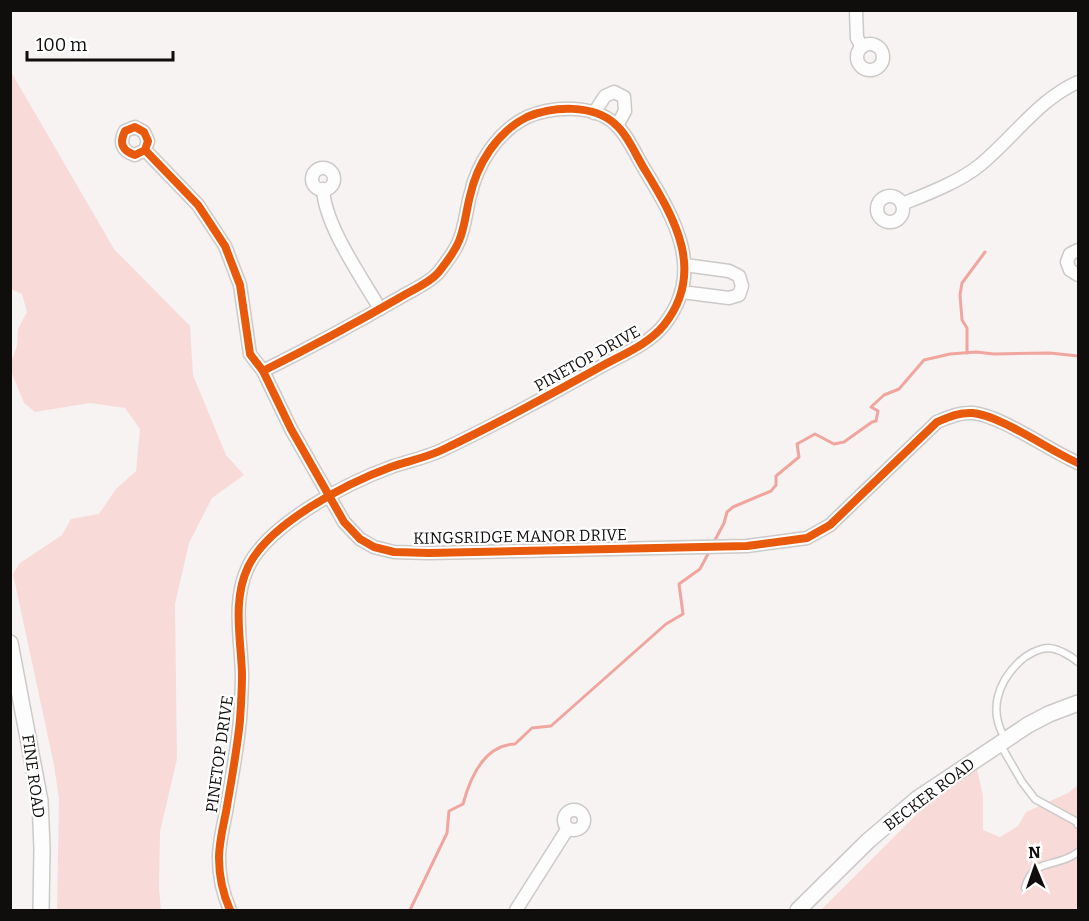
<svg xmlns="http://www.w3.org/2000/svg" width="1089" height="921" viewBox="0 0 1089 921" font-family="Bitter,serif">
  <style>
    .green { fill: #f8dbd8 }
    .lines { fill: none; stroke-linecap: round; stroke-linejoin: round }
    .stream { stroke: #f0a59f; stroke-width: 3 }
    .service-casing { stroke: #ccc9c9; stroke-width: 9 }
    .minor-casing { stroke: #ccc9c9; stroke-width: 15 }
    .tertiary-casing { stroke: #ccc9c9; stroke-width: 18 }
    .service { stroke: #fefdfd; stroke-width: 6 }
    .minor { stroke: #fefdfd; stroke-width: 12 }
    .tertiary { stroke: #fefdfd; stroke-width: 15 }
    .cycleway-casing { stroke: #fff; stroke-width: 11 }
    .cycleway { stroke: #e8590c; stroke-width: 8 }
    .labels { text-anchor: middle; stroke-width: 4.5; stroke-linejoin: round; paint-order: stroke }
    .street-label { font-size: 16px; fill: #0f0e0d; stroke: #fff }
  </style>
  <rect width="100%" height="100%" fill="#f7f3f3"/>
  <!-- green -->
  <g class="green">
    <polygon points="10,70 114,249 190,326 193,375 226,455 244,475 212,498 189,543 175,604 177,759 160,832 159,889 161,910 57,910 59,799 54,765 13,574 20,563 62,535 71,519 99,514 116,489 136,471 140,429 125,408 90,403 35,412 24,403 11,371 11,362 17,346 18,329 27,312 22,294 11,289"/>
    <polygon points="977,769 983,796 983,830 1000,837 1018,826 1026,812 1068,793 1078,785 1078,910 821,910 930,801"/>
  </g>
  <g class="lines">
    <!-- stream -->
    <g class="stream">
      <polyline points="967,353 967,328 962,320 960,295 962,283 985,252"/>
      <polyline points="714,542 724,523 727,512 733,507 771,491 776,485 776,476 799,457 797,444 815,434 834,444 844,442 872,422 876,421 878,411 871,407 884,395 899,389 924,360 950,354 976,352 994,354 1050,353 1078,356"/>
      <path d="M410 910 447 833 449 811 463 804C470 778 484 745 515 744L532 728 551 726 666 624 683 614 679 584 700 569 710 550"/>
    </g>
    <!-- service casing -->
    <g class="service-casing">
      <g id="service">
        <path d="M1005 738C988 711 998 682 1019 662 1026 655 1039 648 1049 648 1059 649 1071 656 1078 662"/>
        <polyline points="1000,744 1022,782 1035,799 1077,822 1078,825"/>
        <path d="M1025 888C1033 856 1057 869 1078 852"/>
      </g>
    </g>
    <!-- minor casing -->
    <g class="minor-casing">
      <g id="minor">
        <polyline points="856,10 857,38 862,47"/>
        <circle cx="870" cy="57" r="13"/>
        <polyline points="594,113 605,96 614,92 624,97 625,111 617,126"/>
        <path d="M145 150 148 141 144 132 135 127 125 131C119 143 122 151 135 155L145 150 198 205 225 246 240 285 250 354 263 371 291 429 344 522 360 539 374 547 394 552 429 553 747 546 807 538 830 525 937 422C949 417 960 412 973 413 1002 416 1050 451 1078 463"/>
        <circle cx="323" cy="179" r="11"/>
        <path d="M323 189C325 226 361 276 380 309"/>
        <circle cx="890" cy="209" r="13"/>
        <path d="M902 204C927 194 959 182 980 165 1014 137 1038 100 1078 82"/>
        <polyline points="1078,250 1070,254 1067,262 1070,270 1078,275"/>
        <polyline points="682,292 729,298 739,295 742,286 739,276 729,271 685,265"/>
        <circle cx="574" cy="820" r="10"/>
        <path d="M230 910C223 894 219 876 219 858 219 843 223 827 226 812 231 782 237 751 240 720 241 705 242 689 242 674 241 639 232 601 248 567 268 524 347 483 391 467 408 461 425 458 442 450 495 425 548 396 600 367 621 355 648 345 664 325 706 272 675 219 645 170 636 156 628 135 615 124 593 104 553 106 527 117 497 132 477 164 470 196 466 211 465 227 459 241 454 253 446 263 438 273 428 284 412 290 399 298 354 324 309 348 263 371"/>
        <polyline points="516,910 568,828"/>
      </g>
    </g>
    <!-- tertiary casing -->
    <g class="tertiary-casing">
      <g id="tertiary">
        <polyline points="10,643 40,801 42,848 41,910"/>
        <polyline points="798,910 868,841 917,799 1028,725 1049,714 1078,703"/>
      </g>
    </g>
    <!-- service -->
    <use href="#service" class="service"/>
    <!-- minor -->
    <use href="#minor" class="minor"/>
    <!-- tertiary -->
    <use href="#tertiary" class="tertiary"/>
    <!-- cycleway casing -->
    <g class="cycleway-casing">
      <g id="cycleway">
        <path d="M145 150 148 141 144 132 135 127 125 131C119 143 122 151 135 155L145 150 198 205 225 246 240 285 250 354 263 371 291 429 344 522 360 539 374 547 394 552 429 553 747 546 807 538 830 525 937 422C949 417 960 412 973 413 1002 416 1050 451 1078 463"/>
        <path d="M230 910C223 894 219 876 219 858 219 843 223 827 226 812 231 782 237 751 240 720 241 705 242 689 242 674 241 639 232 601 248 567 268 524 347 483 391 467 408 461 425 458 442 450 495 425 548 396 600 367 621 355 648 345 664 325 706 272 675 219 645 170 636 156 628 135 615 124 593 104 553 106 527 117 497 132 477 164 470 196 466 211 465 227 459 241 454 253 446 263 438 273 428 284 412 290 399 298 354 324 309 348 263 371"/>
      </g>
    </g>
    <!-- cycleway -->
    <use href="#cycleway" class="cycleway"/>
  </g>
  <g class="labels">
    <!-- street labels -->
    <g class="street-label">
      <text transform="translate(587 358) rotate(-29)" y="6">PINETOP DRIVE</text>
      <text transform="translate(520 536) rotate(-1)" y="6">KINGSRIDGE MANOR DRIVE</text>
      <text transform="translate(219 754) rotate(-82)" y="6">PINETOP DRIVE</text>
      <text transform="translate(34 776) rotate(82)" y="6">FINE ROAD</text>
      <text transform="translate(929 794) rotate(-37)" y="6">BECKER ROAD</text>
    </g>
  </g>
  <!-- border -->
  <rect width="1089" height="921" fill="none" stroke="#0f0e0d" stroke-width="24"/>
  <!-- north arrow -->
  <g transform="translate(1035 867) rotate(358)" stroke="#ffffff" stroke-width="4.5" paint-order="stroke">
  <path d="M0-4.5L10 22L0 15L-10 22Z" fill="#0f0e0d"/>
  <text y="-9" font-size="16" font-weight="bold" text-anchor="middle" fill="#0f0e0d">N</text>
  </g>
  <!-- scale -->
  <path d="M27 51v9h146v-9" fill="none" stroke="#0f0e0d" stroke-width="3"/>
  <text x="36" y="51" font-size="18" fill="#0f0e0d" stroke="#ffffff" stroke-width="4.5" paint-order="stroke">100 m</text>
</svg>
